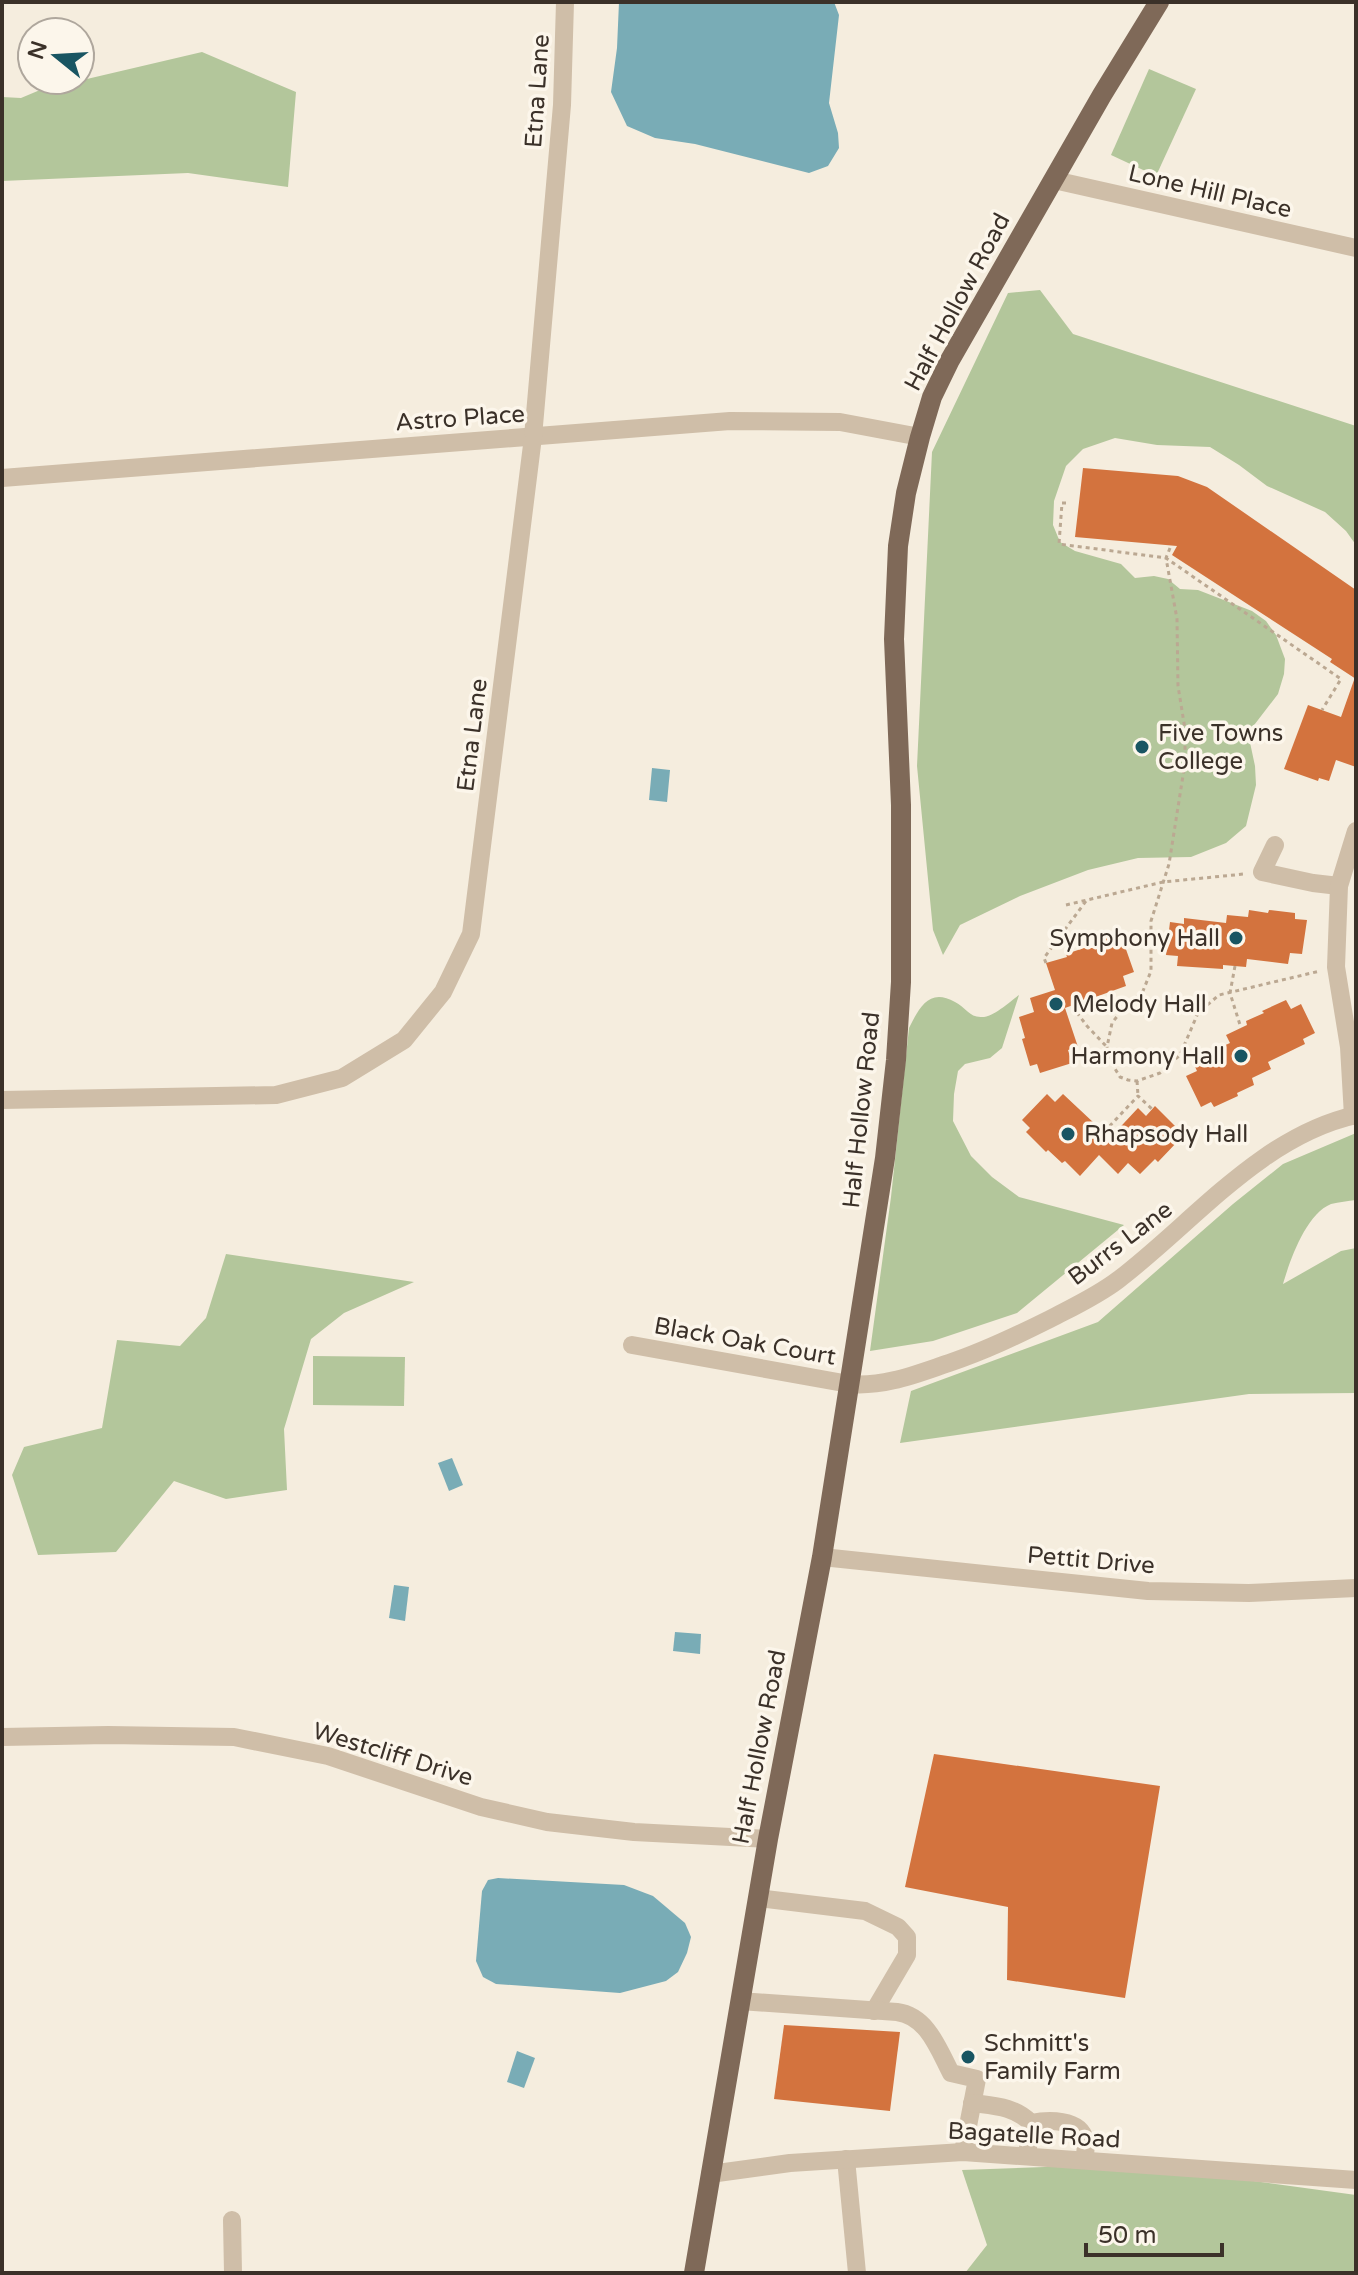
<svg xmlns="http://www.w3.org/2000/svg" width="1358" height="2275" viewBox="0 0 1358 2275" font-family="'Varela Round',sans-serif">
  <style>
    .green { fill: #b3c69b }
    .water { fill: #79acb6 }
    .building { fill: #d3733e }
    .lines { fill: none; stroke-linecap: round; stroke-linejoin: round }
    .path { stroke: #bba892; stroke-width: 3; stroke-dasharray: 4 4; stroke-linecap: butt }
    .minor { stroke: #cfbea8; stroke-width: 18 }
    .major { stroke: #7f6958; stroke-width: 20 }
    .poi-dot { fill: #195562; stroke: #fcf6eb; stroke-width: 3 }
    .labels { text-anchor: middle; stroke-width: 7; stroke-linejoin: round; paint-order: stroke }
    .street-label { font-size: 24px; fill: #3b3129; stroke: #fcf6eb }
    .poi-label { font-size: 24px; fill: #3b3129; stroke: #fcf6eb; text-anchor: start }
  </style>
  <rect width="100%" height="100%" fill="#f5edde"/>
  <!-- green -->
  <g class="green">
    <polygon points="202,52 296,92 288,187 188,173 2,181 2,97 21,98 40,90"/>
    <polygon points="1149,69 1196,89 1156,176 1111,155"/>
    <polygon points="1040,290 1073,334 1356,426 1356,545 1346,531 1325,512 1267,486 1239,465 1210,447 1157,445 1115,438 1083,449 1066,466 1054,501 1053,525 1060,542 1075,551 1121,564 1135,578 1154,576 1168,579 1180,589 1198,590 1252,611 1266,621 1276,635 1285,659 1284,674 1278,694 1248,733 1255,766 1256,785 1246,826 1226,843 1191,857 1138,858 1088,870 1020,896 960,925 943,955 933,930 917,766 932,452 1008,293"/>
    <path d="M1019 995 1002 1048 990 1058 965 1064 958 1071 954 1094 953 1121 971 1156 992 1177 1019 1197 1124 1225 1017 1313 933 1341 870 1351 891 1197 909 1028C919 1008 929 987 955 1002 965 1007 970 1018 982 1017 994 1017 1009 1002 1019 995Z"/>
    <path d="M1356 1133V1200C1348 1201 1339 1202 1331 1204 1306 1214 1290 1260 1283 1284L1341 1251 1356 1248V1393L1249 1394 900 1443 911 1391 1098 1322 1233 1204 1283 1164Z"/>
    <polygon points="226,1254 414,1282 344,1313 311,1339 284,1429 287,1490 226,1499 174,1481 116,1552 38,1555 12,1475 24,1447 102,1428 117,1340 180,1346 206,1318"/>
    <polygon points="313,1356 405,1357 404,1406 313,1405"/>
    <polygon points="1130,2164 1356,2195 1356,2273 965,2273 987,2245 962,2170"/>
  </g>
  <!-- water -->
  <g class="water">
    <polygon points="619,2 834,2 839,15 829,103 838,133 839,148 828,166 809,173 695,144 655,138 627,126 611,92 617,48"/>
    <polygon points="652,768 670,770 667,802 649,800"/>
    <polygon points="452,1458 463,1485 449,1491 438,1463"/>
    <polygon points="394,1585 409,1587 405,1621 389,1618"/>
    <polygon points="675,1632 701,1634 700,1654 673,1651"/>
    <polygon points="498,1878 624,1885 653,1896 685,1923 691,1937 687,1953 678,1972 666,1981 620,1993 496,1984 483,1977 476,1961 482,1891 488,1880"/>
    <polygon points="517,2051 535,2058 524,2088 507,2082"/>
  </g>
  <!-- building -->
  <g class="building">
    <polygon points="1083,468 1178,476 1207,487 1356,590 1356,679 1330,662 1332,659 1172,555 1177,546 1075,537"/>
    <polygon points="1354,680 1356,680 1356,767 1336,760 1329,781 1319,778 1318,781 1284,769 1308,705 1341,717"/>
    <polygon points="1249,910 1268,913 1269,910 1295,913 1295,919 1307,920 1302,954 1290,953 1288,964 1247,959 1246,967 1223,965 1223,969 1177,966 1178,956 1166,955 1170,922 1184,924 1184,918 1226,923 1227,915 1248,917"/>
    <polygon points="1110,936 1111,941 1122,938 1134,972 1123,976 1126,986 1065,1008 1078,1047 1068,1050 1072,1063 1040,1073 1037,1064 1030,1066 1022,1039 1025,1038 1019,1017 1034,1012 1030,998 1055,990 1046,963 1067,957 1066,954 1084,948 1083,945"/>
    <polygon points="1286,1000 1291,1009 1301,1004 1315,1033 1303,1039 1305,1044 1268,1062 1271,1069 1252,1078 1254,1085 1237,1093 1238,1096 1214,1107 1211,1102 1201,1107 1186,1076 1197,1071 1192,1060 1230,1043 1226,1035 1247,1025 1246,1021 1264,1013 1262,1011"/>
    <polygon points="1047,1094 1055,1102 1063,1094 1110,1138 1138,1108 1146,1116 1155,1106 1179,1130 1173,1136 1178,1141 1158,1162 1155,1159 1140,1174 1128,1163 1118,1174 1099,1155 1080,1176 1065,1161 1062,1163 1048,1150 1046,1152 1026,1132 1030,1128 1022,1120"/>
    <polygon points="934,1754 1160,1786 1125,1998 1007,1980 1008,1907 905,1887"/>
    <polygon points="784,2025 900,2032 890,2111 774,2099"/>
  </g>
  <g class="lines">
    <!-- path -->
    <g class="path">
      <polyline points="1066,503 1062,503 1059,544 1166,558 1341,679 1322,710"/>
      <polyline points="1170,548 1166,558 1177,619 1178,686 1185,729 1185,763 1169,864 1151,921 1151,971 1143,991 1119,1014 1112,1023 1107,1047 1111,1062 1120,1077 1128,1080 1137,1081 1160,1073 1180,1055 1198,1013 1219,995 1320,971"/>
      <polyline points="1066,905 1163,882 1244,874"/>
      <polyline points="1046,963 1044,958 1086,901"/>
      <polyline points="1235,966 1230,993 1241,1028"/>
      <polyline points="1072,1006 1087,1026 1106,1046"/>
      <polyline points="1137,1081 1138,1096"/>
      <polyline points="1104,1132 1138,1096 1152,1109"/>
    </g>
    <!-- minor -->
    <g class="minor">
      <polyline points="1054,180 1356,248"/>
      <polyline points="2,478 730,421 840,422 920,437"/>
      <polyline points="1275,845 1262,872 1313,883 1339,886"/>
      <polyline points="2,1100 276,1095 342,1078 404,1040 443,992 471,934 533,437 562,105 565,2"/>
      <polyline points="1353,1116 1349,1047 1336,967 1339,886 1356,831"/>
      <path d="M632 1345 849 1384C885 1387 916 1374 949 1363 985 1351 1016 1336 1050 1319 1073 1307 1097 1296 1118 1280 1193 1223 1261 1136 1356 1115"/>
      <polyline points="822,1557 1148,1591 1249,1593 1356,1588"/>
      <polyline points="2,1737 108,1735 234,1737 328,1756 481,1807 547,1822 634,1832 768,1839"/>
      <polyline points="758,1898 865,1911 898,1927 907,1937 907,1955 874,2011"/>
      <path d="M740 2001 897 2012C927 2016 938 2048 951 2073L977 2079 963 2152"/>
      <path d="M972 2103C995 2106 1014 2106 1031 2123L1027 2156"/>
      <path d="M1031 2123C1047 2120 1080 2118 1085 2140 1087 2146 1085 2154 1084 2160"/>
      <polyline points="846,2159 857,2273"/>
      <polyline points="710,2174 790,2163 963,2152 1356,2180"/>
      <polyline points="232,2220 233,2273"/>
    </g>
    <!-- major -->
    <polyline class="major" points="694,2273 768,1839 822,1557 885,1158 896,1060 901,982 901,805 894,639 898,546 906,493 920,437 932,397 950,360 1102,95 1159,2"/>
  </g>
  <!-- markers -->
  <g class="poi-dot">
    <circle cx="1142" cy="747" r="8"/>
    <circle cx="1236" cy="938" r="8"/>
    <circle cx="1056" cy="1004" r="8"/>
    <circle cx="1241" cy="1056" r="8"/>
    <circle cx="1068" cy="1134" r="8"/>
    <circle cx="968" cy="2057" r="8"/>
  </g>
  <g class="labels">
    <!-- street labels -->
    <g class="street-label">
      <text transform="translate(537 91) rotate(-86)" y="8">Etna Lane</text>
      <text transform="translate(1210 191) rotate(13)" y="8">Lone Hill Place</text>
      <text transform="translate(957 302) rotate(-62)" y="8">Half Hollow Road</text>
      <text transform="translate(460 418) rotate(-4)" y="8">Astro Place</text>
      <text transform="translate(472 735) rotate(-83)" y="8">Etna Lane</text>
      <text transform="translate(861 1110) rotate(-84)" y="8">Half Hollow Road</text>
      <text transform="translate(1120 1243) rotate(-37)" y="8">Burrs Lane</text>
      <text transform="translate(745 1341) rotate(10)" y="8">Black Oak Court</text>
      <text transform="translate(1091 1560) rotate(5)" y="8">Pettit Drive</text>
      <text transform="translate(759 1747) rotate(-79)" y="8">Half Hollow Road</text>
      <text transform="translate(393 1754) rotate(17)" y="8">Westcliff Drive</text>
      <text transform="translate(1034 2135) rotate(3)" y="8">Bagatelle Road</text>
    </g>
    <!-- poi labels -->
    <g class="poi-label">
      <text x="1158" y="741">Five Towns<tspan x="1158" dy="28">College</tspan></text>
      <text x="1220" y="946" text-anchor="end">Symphony Hall</text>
      <text x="1072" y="1012">Melody Hall</text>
      <text x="1225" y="1064" text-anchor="end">Harmony Hall</text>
      <text x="1084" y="1142">Rhapsody Hall</text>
      <text x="984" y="2051">Schmitt's<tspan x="984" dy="28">Family Farm</tspan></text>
    </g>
  </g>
  <!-- border -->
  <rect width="1358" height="2275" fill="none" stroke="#3b3129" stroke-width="8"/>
  <!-- north arrow -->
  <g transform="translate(56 56) rotate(288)"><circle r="38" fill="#fcf6eb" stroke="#afa79d" stroke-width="2"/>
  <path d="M0-6L14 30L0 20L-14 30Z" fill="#195562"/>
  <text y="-12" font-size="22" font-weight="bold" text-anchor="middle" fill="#3b3129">N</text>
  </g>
  <!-- scale -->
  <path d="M1086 2243v12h136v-12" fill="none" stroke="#3b3129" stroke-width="4"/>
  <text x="1098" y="2243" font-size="24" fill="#3b3129" stroke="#fcf6eb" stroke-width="6" paint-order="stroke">50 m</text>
</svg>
